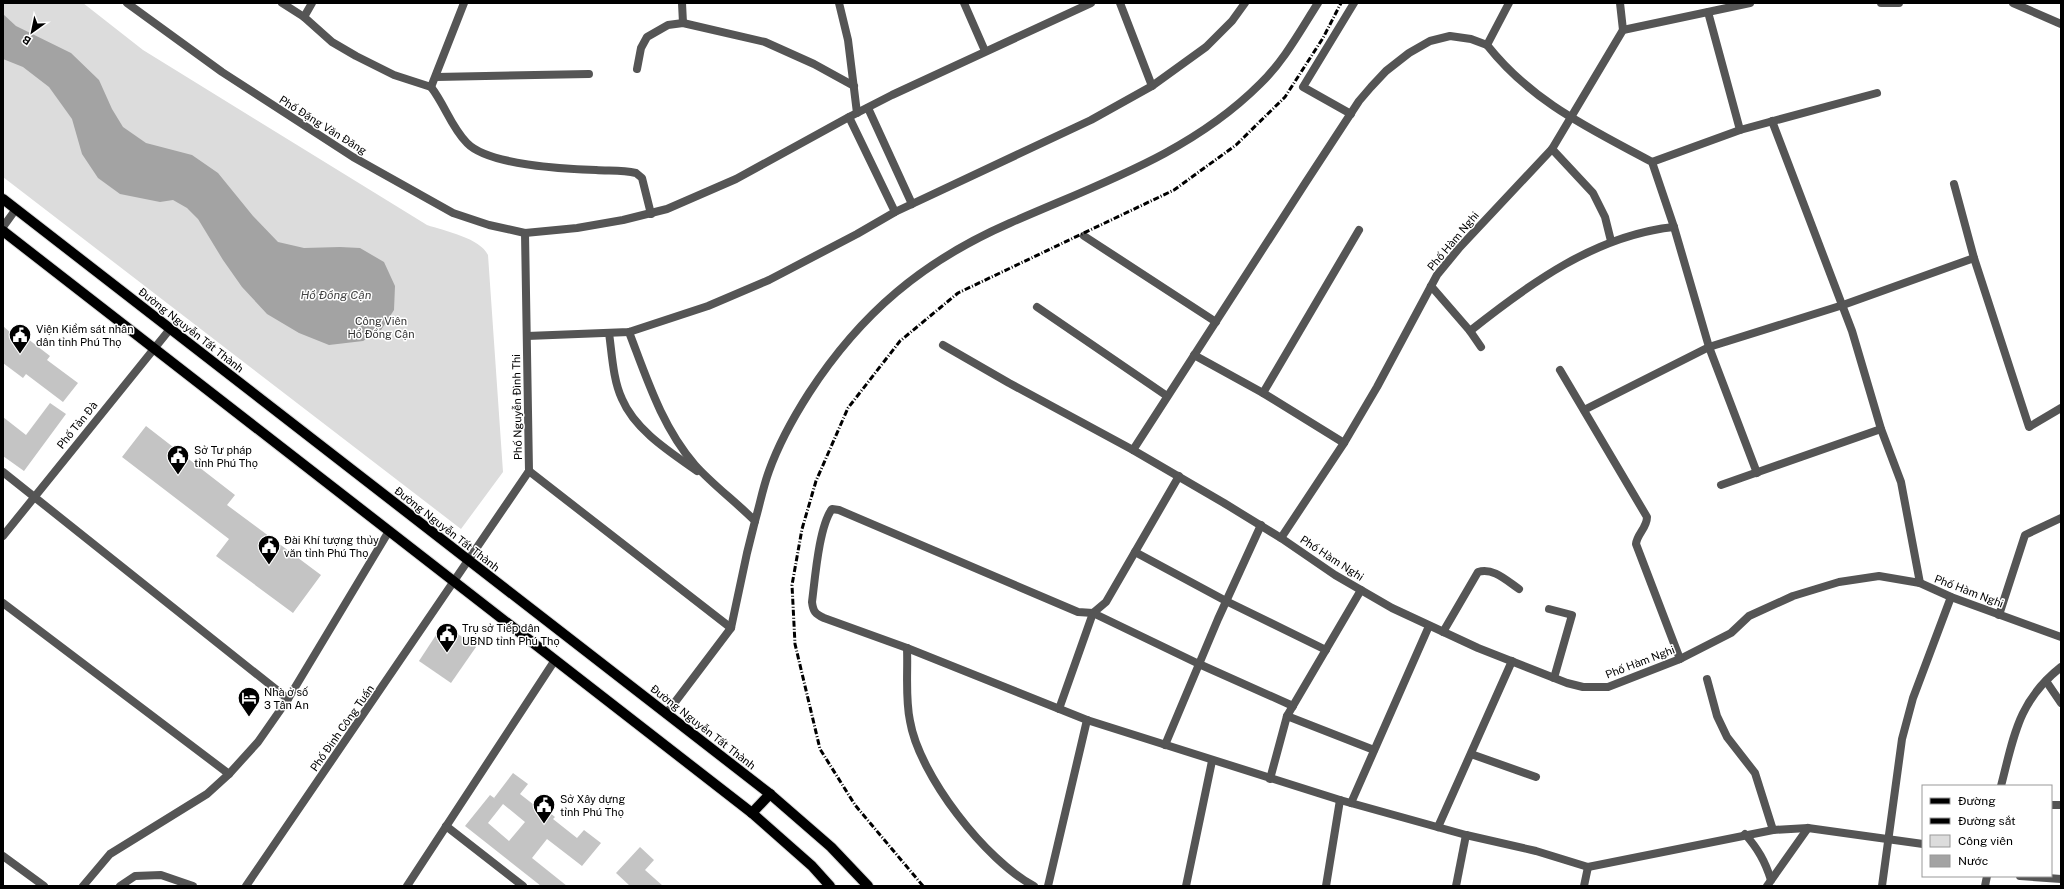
<svg xmlns="http://www.w3.org/2000/svg" width="2064" height="889" viewBox="0 0 2064 889" font-family="'Public Sans',sans-serif">
  <style>
    .green { fill: #dcdcdc }
    .water { fill: #a3a3a3 }
    .building { fill: #c4c4c4; fill-rule: evenodd }
    .lines { fill: none; stroke-linecap: round; stroke-linejoin: round }
    .primary-casing { stroke: #dbdbdb; stroke-width: 12 }
    .street { stroke: #555; stroke-width: 8 }
    .primary { stroke: #000; stroke-width: 10 }
    .rail { stroke: #000; stroke-width: 3; stroke-dasharray: 6 2 1 2; stroke-linecap: butt }
    .labels { text-anchor: middle; stroke-width: 3; stroke-linejoin: round; paint-order: stroke }
    .street-label { font-size: 11px; fill: #000; stroke: #fff }
    .park-label { font-size: 11px; fill: #333; stroke: #fff }
    .poi-label { font-size: 11px; fill: #000; stroke: #fff; text-anchor: start }
    .water-label { font-size: 12px; font-style: italic; fill: #444; stroke: #fff }
  </style>
  <rect width="100%" height="100%" fill="#fff"/>
  <!-- green -->
  <path class="green" d="M3 3H83L143 50 427 225C445 231 480 238 488 255L503 472 461 529 3 177Z"/>
  <!-- water -->
  <polygon class="water" points="3,14 16,26 71,53 99,80 112,109 123,127 146,143 192,155 218,173 253,216 278,242 304,248 340,247 360,248 384,262 395,286 394,310 381,330 363,341 329,345 299,333 267,314 242,287 223,260 198,219 187,208 173,200 160,202 120,194 98,178 82,154 72,119 49,87 23,67 3,59"/>
  <!-- building -->
  <g class="building">
    <polygon points="3,326 12,334 15,329 50,356 47,360 78,383 63,402 26,374 23,378 3,363"/>
    <polygon points="50,403 66,414 24,471 3,456 3,417 26,435"/>
    <polygon points="146,426 235,495 227,505 321,575 293,613 216,556 229,539 122,457"/>
    <polygon points="445,632 458,634 476,647 451,683 419,661 436,635"/>
    <path d="M513 773 528 784 520 794 543 812 545 809 555 817 553 819 577 838 584 830 601 843 582 866 547 839 532 858 567 886H541L465 826 490 795 497 800 494 798ZM503 804 525 822 509 841 488 823Z"/>
    <polygon points="640,847 654,860 645,870 663,886 630,886 616,873"/>
  </g>
  <g class="lines">
    <!-- primary casing -->
    <g class="primary-casing">
      <g id="primary">
        <polyline points="3,199 770,794 831,847 868,886"/>
        <polyline points="3,231 752,813 812,866 830,886"/>
        <polyline points="752,813 770,794"/>
      </g>
    </g>
    <!-- street -->
    <g class="street">
      <polyline points="127,3 222,72 353,157 453,213 489,225 525,233 577,228 623,220 667,209 736,179 849,117 892,95 1091,3"/>
      <polyline points="282,3 304,17 332,42 356,56 394,75 431,87 464,3"/>
      <polyline points="682,3 683,23"/>
      <polyline points="839,3 848,40 857,113"/>
      <polyline points="964,3 985,51"/>
      <polyline points="1120,3 1152,86"/>
      <polyline points="1509,3 1487,45 1471,39 1450,36 1430,41 1409,53 1386,71 1371,87 1359,101 1306,182 1133,450 1224,503 1281,538 1335,575 1392,608 1478,648 1567,683 1583,687 1608,687 1680,659 1731,633 1749,616 1793,596 1839,582 1879,576 1920,583 1951,597 2061,637"/>
      <polyline points="1620,3 1623,30"/>
      <polyline points="1881,3 1899,3"/>
      <polyline points="2013,3 2061,24"/>
      <polyline points="1708,12 1740,130"/>
      <polyline points="304,17 312,3"/>
      <path d="M1487 45C1532 102 1589 128 1652 162L1674 227 1709 347 1584 410"/>
      <polyline points="637,69 641,48 647,37 668,25 683,23 765,42 814,64 854,86"/>
      <polyline points="436,77 589,74"/>
      <path d="M431 87C445 105 451 127 467 143 488 165 565 169 596 170 609 171 622 170 636 173L642 178 651 214"/>
      <polyline points="868,108 912,204"/>
      <polyline points="1351,114 1303,87 1354,3"/>
      <polyline points="849,117 895,212"/>
      <polyline points="1772,121 1852,331 1881,429 1901,482 1920,583"/>
      <polyline points="1552,149 1593,193 1605,217 1611,241"/>
      <polyline points="1652,162 1740,130 1877,93"/>
      <polyline points="1954,184 1974,258"/>
      <polyline points="3,227 16,209"/>
      <polyline points="1084,236 1216,322"/>
      <polyline points="1431,286 1470,331 1481,347"/>
      <polyline points="1037,307 1167,396"/>
      <path d="M1470 331C1529 284 1596 235 1674 227"/>
      <path d="M629 332C647 379 662 427 695 465 713 485 736 502 755 521L747 553 731 628 666 714"/>
      <path d="M609 333C612 354 613 380 622 399 635 430 670 452 697 471"/>
      <polyline points="527,336 629,332 708,306 769,280 857,234 895,212 1091,120 1152,86 1206,47 1232,21 1245,3"/>
      <polyline points="943,345 1009,383 1133,450"/>
      <polyline points="1194,355 1263,393 1344,443"/>
      <path d="M1560 370 1647 517C1647 528 1637 534 1636 544L1680 659"/>
      <polyline points="1263,393 1359,230"/>
      <polyline points="529,471 731,628"/>
      <polyline points="3,472 288,699"/>
      <polyline points="1757,473 1709,347 1843,305 1974,258 2029,427 2061,408"/>
      <path d="M1179 476 1106 602 1093 613 1078 612 839 510 832 509C819 526 815 579 812 602 813 611 815 614 824 618L907 648 1087 720 1340 800 1466 835 1536 851 1588 867 1773 830 1808 828 1923 844"/>
      <polyline points="1721,485 1881,429"/>
      <path d="M755 521C760 504 763 487 769 471 779 443 793 418 809 393 861 313 923 261 1010 223 1098 184 1190 154 1260 84 1284 61 1300 31 1318 3"/>
      <polyline points="3,536 170,329"/>
      <polyline points="1281,538 1344,443 1377,387 1437,275 1460,247 1552,149 1623,30 1750,3"/>
      <polyline points="1135,552 1226,601 1326,650"/>
      <polyline points="3,603 229,774"/>
      <polyline points="1549,609 1572,615 1554,678"/>
      <polyline points="1999,615 2025,535 2061,518"/>
      <path d="M1443 632 1478 572C1493 567 1507 581 1519 589"/>
      <path d="M907 648C908 672 905 698 910 721 919 775 986 861 1034 886"/>
      <polyline points="1707,679 1717,716 1727,737 1755,773 1773,830"/>
      <polyline points="2046,681 2061,703"/>
      <polyline points="1059,709 1093,613 1199,664 1293,706"/>
      <polyline points="1287,716 1361,590"/>
      <polyline points="1165,745 1218,619 1261,525"/>
      <polyline points="1471,754 1536,777"/>
      <polyline points="1270,779 1287,716 1374,750"/>
      <path d="M2001 786C2014 736 2018 701 2061 667"/>
      <polyline points="1351,803 1429,626"/>
      <polyline points="2051,805 2061,805"/>
      <polyline points="446,826 523,886"/>
      <polyline points="1438,827 1512,661"/>
      <path d="M1745 834C1758 849 1765 861 1771 880"/>
      <polyline points="3,856 44,886"/>
      <polyline points="2020,876 2061,879"/>
      <polyline points="83,886 110,854 207,794 229,774 258,742 288,699 389,531"/>
      <polyline points="120,886 135,876 161,875 193,886"/>
      <polyline points="246,886 529,471 525,233"/>
      <polyline points="407,886 555,660"/>
      <polyline points="1048,886 1087,720"/>
      <polyline points="1186,886 1212,761"/>
      <polyline points="1326,886 1340,800"/>
      <polyline points="1456,886 1466,835"/>
      <polyline points="1584,886 1588,867"/>
      <polyline points="1767,886 1808,828"/>
      <polyline points="1882,886 1902,739 1913,698 1951,597"/>
      <polyline points="1985,886 1987,876"/>
    </g>
    <!-- primary -->
    <use href="#primary" class="primary"/>
    <!-- rail -->
    <polyline class="rail" points="923,886 855,805 820,749 795,644 792,585 802,529 816,481 848,408 900,341 958,293 1174,190 1236,145 1285,97 1323,38 1341,3"/>
  </g>
  <!-- icons -->
  <defs>
    <g id="civic-pin" transform="scale(1.15)"><path d="M0 17L-7.5 6A9.5 9.5 0 1 1 7.5 6Z" fill="#000" stroke="#fff"/><path d="M-.6-6.5H3V-4.5H.6V-3L4-1V1h2V6H-6V1h2V-1L-.6-3ZM-1.2 2.5V6h2.4V2.5Z" fill="#fff"/></g>
    <g id="hotel-pin" transform="scale(1.15)"><path d="M0 17L-7.5 6A9.5 9.5 0 1 1 7.5 6Z" fill="#000" stroke="#fff"/><path d="M-6-4.5h1.5V1H6V5H4.5V3h-9V5H-6ZM-4 0a1.8 1.8 0 1 1 3.6 0ZM.5 0V-2.5h3Q6-2.5 6 0Z" fill="#fff"/></g>
  </defs>
  <g fill-rule="evenodd">
    <use href="#civic-pin" x="20" y="335"/>
    <use href="#civic-pin" x="178" y="456"/>
    <use href="#civic-pin" x="269" y="546"/>
    <use href="#civic-pin" x="447" y="634"/>
    <use href="#hotel-pin" x="249" y="698"/>
    <use href="#civic-pin" x="544" y="805"/>
  </g>
  <g class="labels">
    <!-- street labels -->
    <g class="street-label">
      <text transform="translate(323 125) rotate(32)" y="4">Phố Đặng Văn Đăng</text>
      <text transform="translate(1453 241) rotate(-50)" y="4">Phố Hàm Nghi</text>
      <text transform="translate(191 330) rotate(38)" y="4">Đường Nguyễn Tất Thành</text>
      <text transform="translate(517 407) rotate(-91)" y="4">Phố Nguyễn Đình Thi</text>
      <text transform="translate(77 425) rotate(-51)" y="4">Phố Tản Đà</text>
      <text transform="translate(447 529) rotate(38)" y="4">Đường Nguyễn Tất Thành</text>
      <text transform="translate(1332 558) rotate(33)" y="4">Phố Hàm Nghi</text>
      <text transform="translate(1969 591) rotate(21)" y="4">Phố Hàm Nghi</text>
      <text transform="translate(1640 662) rotate(-21)" y="4">Phố Hàm Nghi</text>
      <text transform="translate(703 727) rotate(38)" y="4">Đường Nguyễn Tất Thành</text>
      <text transform="translate(342 728) rotate(-55)" y="4">Phố Đinh Công Tuấn</text>
    </g>
    <!-- park labels -->
    <g class="park-label">
      <text x="381" y="325">Công Viên<tspan x="381" dy="13">Hồ Đồng Cận</tspan></text>
    </g>
    <!-- poi labels -->
    <g class="poi-label">
      <text x="36" y="333">Viện Kiểm sát nhân<tspan x="36" dy="13">dân tỉnh Phú Thọ</tspan></text>
      <text x="194" y="454">Sở Tư pháp<tspan x="194" dy="13">tỉnh Phú Thọ</tspan></text>
      <text x="284" y="544">Đài Khí tượng thủy<tspan x="284" dy="13">văn tỉnh Phú Thọ</tspan></text>
      <text x="462" y="632">Trụ sở Tiếp dân<tspan x="462" dy="13">UBND tỉnh Phú Thọ</tspan></text>
      <text x="264" y="696">Nhà ở số<tspan x="264" dy="13">3 Tân An</tspan></text>
      <text x="560" y="803">Sở Xây dựng<tspan x="560" dy="13">tỉnh Phú Thọ</tspan></text>
    </g>
    <!-- water labels -->
    <g class="water-label">
      <text x="336" y="299">Hồ Đồng Cận</text>
    </g>
  </g>
  <!-- border -->
  <rect width="2064" height="889" fill="none" stroke="#000000" stroke-width="8"/>
  <!-- legend -->
  <rect x="1922" y="785" width="130" height="92" fill="#ffffff" stroke="#999999"/>
  <rect x="1930" y="798" width="20" height="6" fill="#000000" stroke="#999999"/>
  <text x="1958" y="805" font-size="12" fill="#000000">Đường</text>
  <rect x="1930" y="818" width="20" height="6" fill="#000000" stroke="#999999"/>
  <text x="1958" y="825" font-size="12" fill="#000000">Đường sắt</text>
  <rect x="1930" y="835" width="20" height="12" fill="#dcdcdc" stroke="#999999"/>
  <text x="1958" y="845" font-size="12" fill="#000000">Công viên</text>
  <rect x="1930" y="855" width="20" height="12" fill="#a3a3a3" stroke="#999999"/>
  <text x="1958" y="865" font-size="12" fill="#000000">Nước</text>
  <!-- north arrow -->
  <g transform="translate(32 32) rotate(213)" stroke="#ffffff" stroke-width="3" paint-order="stroke">
  <path d="M0-3L7 15L0 10L-7 15Z" fill="#000000"/>
  <text y="-6" font-size="11" font-weight="bold" text-anchor="middle" fill="#000000">B</text>
  </g>
</svg>
